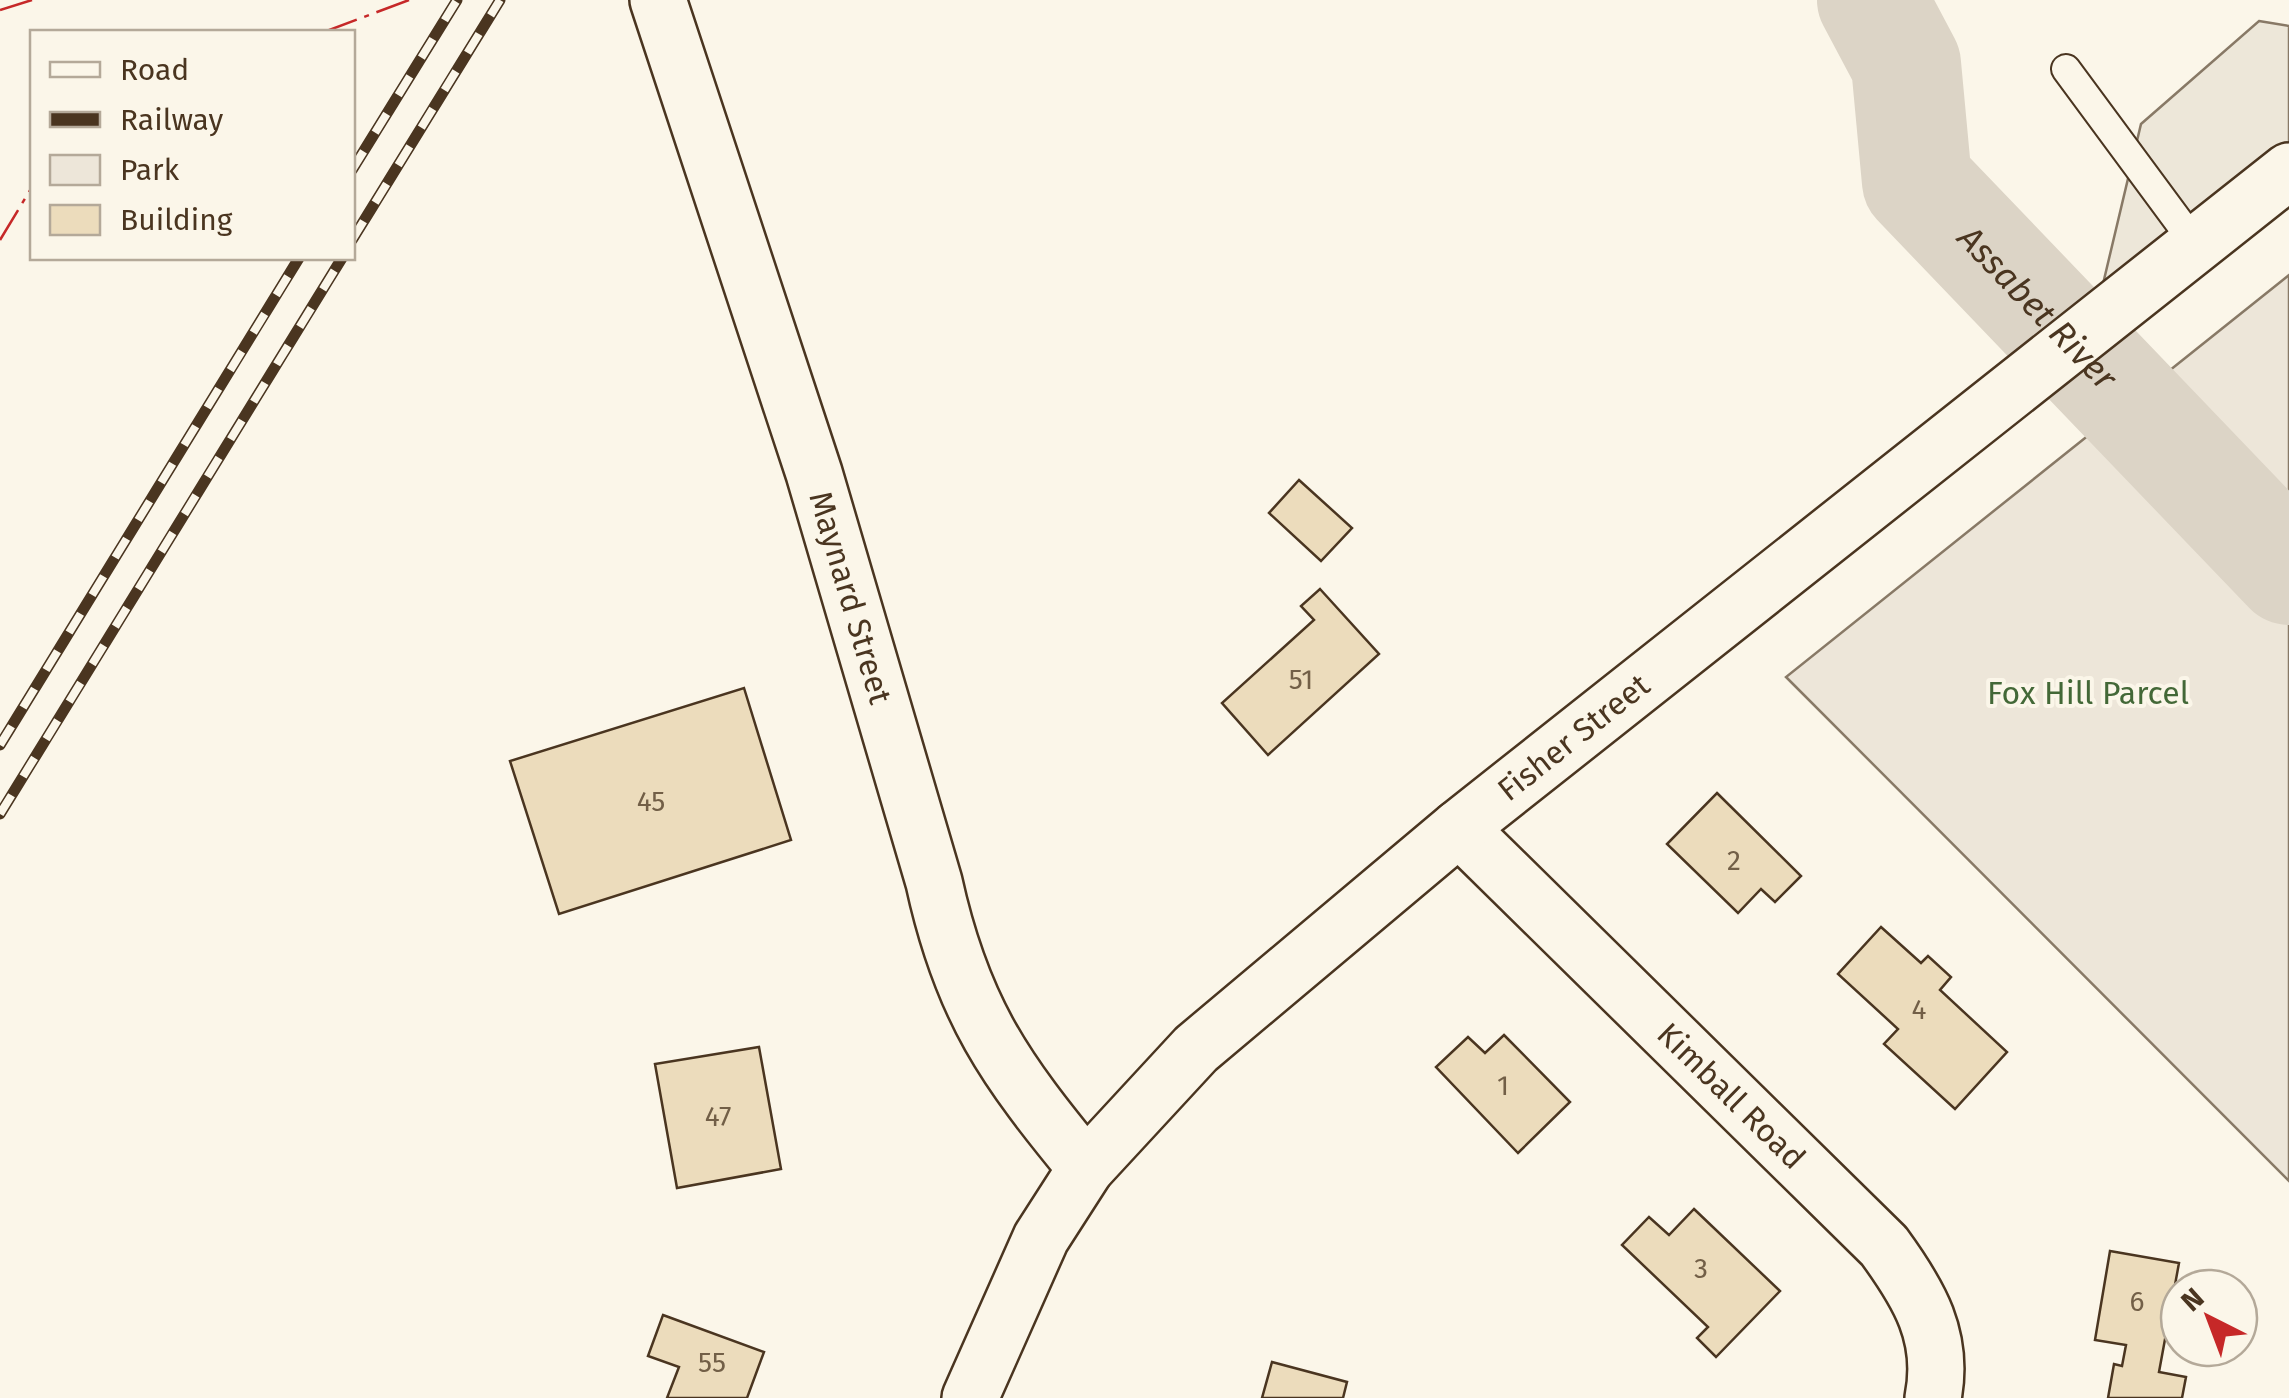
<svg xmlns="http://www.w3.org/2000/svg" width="2289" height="1398" viewBox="0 0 2289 1398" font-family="'Fira Sans',sans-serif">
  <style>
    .green { fill: #ede6d9; stroke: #887966; stroke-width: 2.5 }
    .parking { fill: #ede7d9; stroke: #887966; stroke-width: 2.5 }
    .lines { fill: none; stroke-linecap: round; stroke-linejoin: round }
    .river { stroke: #dcd4c6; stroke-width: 110 }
    .building { fill: #ecdcbc; stroke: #4a3520; stroke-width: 2.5 }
    .lane-casing { stroke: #4a3520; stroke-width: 32 }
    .street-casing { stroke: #4a3520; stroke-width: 60 }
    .secondary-casing { stroke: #4a3520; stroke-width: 60 }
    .lane { stroke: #fbf6e9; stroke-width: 28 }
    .street { stroke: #fbf6e9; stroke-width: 55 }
    .secondary { stroke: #fbf6e9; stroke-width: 55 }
    .rail-casing { stroke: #4a3520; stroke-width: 11 }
    .rail { stroke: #fbf6e9; stroke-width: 8; stroke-dasharray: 22; stroke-linecap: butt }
    .power { stroke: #c62828; stroke-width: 2.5; stroke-dasharray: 35 8 5 8; stroke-linecap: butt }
    .labels { text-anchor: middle; stroke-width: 8; stroke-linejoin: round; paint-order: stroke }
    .number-label { font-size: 28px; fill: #725f47 }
    .street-label { font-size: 32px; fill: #4a3520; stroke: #fbf6e9 }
    .park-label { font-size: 32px; fill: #436837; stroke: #fbf6e9 }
    .water-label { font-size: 35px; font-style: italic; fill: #4a3520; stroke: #fbf6e9 }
  </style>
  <rect width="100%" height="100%" fill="#fbf6e9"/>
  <!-- green -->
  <polygon class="green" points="2289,275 2289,1181 1786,677"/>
  <!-- parking -->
  <polygon class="parking" points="2259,21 2289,26 2289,170 2093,326 2141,124"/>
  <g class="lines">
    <!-- river -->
    <path class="river" id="s1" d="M1872 0 1906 64 1917 182 2289 570"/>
  </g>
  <!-- building -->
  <g class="building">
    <polygon points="1299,480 1352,528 1321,561 1269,513"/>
    <polygon points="1320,589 1379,654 1268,755 1222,703 1314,620 1301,606"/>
    <polygon points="744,688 791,840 559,914 510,761"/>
    <polygon points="1717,793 1801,876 1775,902 1761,889 1738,913 1667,844"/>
    <polygon points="1881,927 1921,963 1928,956 1951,977 1940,990 2007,1052 1955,1109 1884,1044 1898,1029 1838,974"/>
    <polygon points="1504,1035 1570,1102 1518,1153 1436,1067 1468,1037 1485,1053"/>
    <polygon points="759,1047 781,1169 677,1188 655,1064"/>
    <polygon points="1694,1209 1780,1291 1716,1357 1697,1338 1708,1327 1622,1245 1649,1217 1669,1235"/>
    <polygon points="2110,1251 2179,1263 2159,1372 2186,1377 2182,1398 2108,1398 2114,1364 2122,1366 2126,1345 2095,1340"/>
    <polygon points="663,1315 764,1352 747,1398 667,1398 679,1367 648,1356"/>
    <polygon points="1272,1362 1347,1382 1343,1398 1262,1398"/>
  </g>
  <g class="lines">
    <!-- lane casing -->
    <g class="lane-casing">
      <polyline id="lane" points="2066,69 2196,245"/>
    </g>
    <!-- street casing -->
    <g class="street-casing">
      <g id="street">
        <path id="s2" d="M658 0 814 473 934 882C962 1010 1005 1070 1086 1168"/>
        <path id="s3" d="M1459 828 1884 1246C1919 1294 1945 1337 1933 1398"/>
      </g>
    </g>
    <!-- secondary casing -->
    <g class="secondary-casing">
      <g id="secondary">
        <path id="s4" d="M970 1398 1041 1238 1086 1168 1196 1049 1459 828 2289 171"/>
      </g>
    </g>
    <!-- lane -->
    <use href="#lane" class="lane"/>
    <!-- street -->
    <use href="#street" class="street"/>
    <!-- secondary -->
    <use href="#secondary" class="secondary"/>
    <!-- rail casing -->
    <g class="rail-casing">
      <g id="rail">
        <polyline points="352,170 457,0"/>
        <polyline points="352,240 500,0"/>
        <polyline points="0,745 299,258"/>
        <polyline points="0,814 342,258"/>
      </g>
    </g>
    <!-- rail -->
    <use href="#rail" class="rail"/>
    <!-- power -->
    <g class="power">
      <polyline points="0,10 32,0"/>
      <polyline points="324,32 409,0"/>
      <polyline points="0,240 32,187"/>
    </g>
  </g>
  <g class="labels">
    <!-- number labels -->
    <g class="number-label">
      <text x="1301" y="689">51</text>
      <text x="651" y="811">45</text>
      <text x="1734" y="870">2</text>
      <text x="1919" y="1019">4</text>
      <text x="1503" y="1095">1</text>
      <text x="718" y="1126">47</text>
      <text x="1701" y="1278">3</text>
      <text x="2137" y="1311">6</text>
      <text x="712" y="1372">55</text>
    </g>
    <!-- street labels -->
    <g class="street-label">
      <text dy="11" stroke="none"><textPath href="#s2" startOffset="628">Maynard Street</textPath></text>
      <text dy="11" stroke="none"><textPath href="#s4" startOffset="910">Fisher Street</textPath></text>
      <text dy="11" stroke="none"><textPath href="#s3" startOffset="382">Kimball Road</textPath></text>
    </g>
    <!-- park labels -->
    <g class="park-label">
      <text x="2088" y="704">Fox Hill Parcel</text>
    </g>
    <!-- water labels -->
    <g class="water-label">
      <text dy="12" stroke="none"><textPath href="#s1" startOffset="365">Assabet River</textPath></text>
    </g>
  </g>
  <!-- legend -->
  <rect x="30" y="30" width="325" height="230" fill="#fbf6e9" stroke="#b4a999" stroke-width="2.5"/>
  <rect x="50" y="62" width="50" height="15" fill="#fbf6e9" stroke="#b4a999" stroke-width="2.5"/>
  <text x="120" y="80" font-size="30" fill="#4a3520">Road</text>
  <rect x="50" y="112" width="50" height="15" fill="#4a3520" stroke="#b4a999" stroke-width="2.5"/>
  <text x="120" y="130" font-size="30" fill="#4a3520">Railway</text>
  <rect x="50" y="155" width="50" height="30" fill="#ede6d9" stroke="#b4a999" stroke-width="2.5"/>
  <text x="120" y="180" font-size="30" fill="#4a3520">Park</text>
  <rect x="50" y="205" width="50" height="30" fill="#ecdcbc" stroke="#b4a999" stroke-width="2.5"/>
  <text x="120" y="230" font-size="30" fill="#4a3520">Building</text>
  <!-- north arrow -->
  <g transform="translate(2209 1318) rotate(318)"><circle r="48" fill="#fbf6e9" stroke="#b4a999" stroke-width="2.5"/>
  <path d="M0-8L18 38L0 25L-18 38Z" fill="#c62828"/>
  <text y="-15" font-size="28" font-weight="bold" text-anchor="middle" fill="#4a3520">N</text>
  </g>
</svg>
